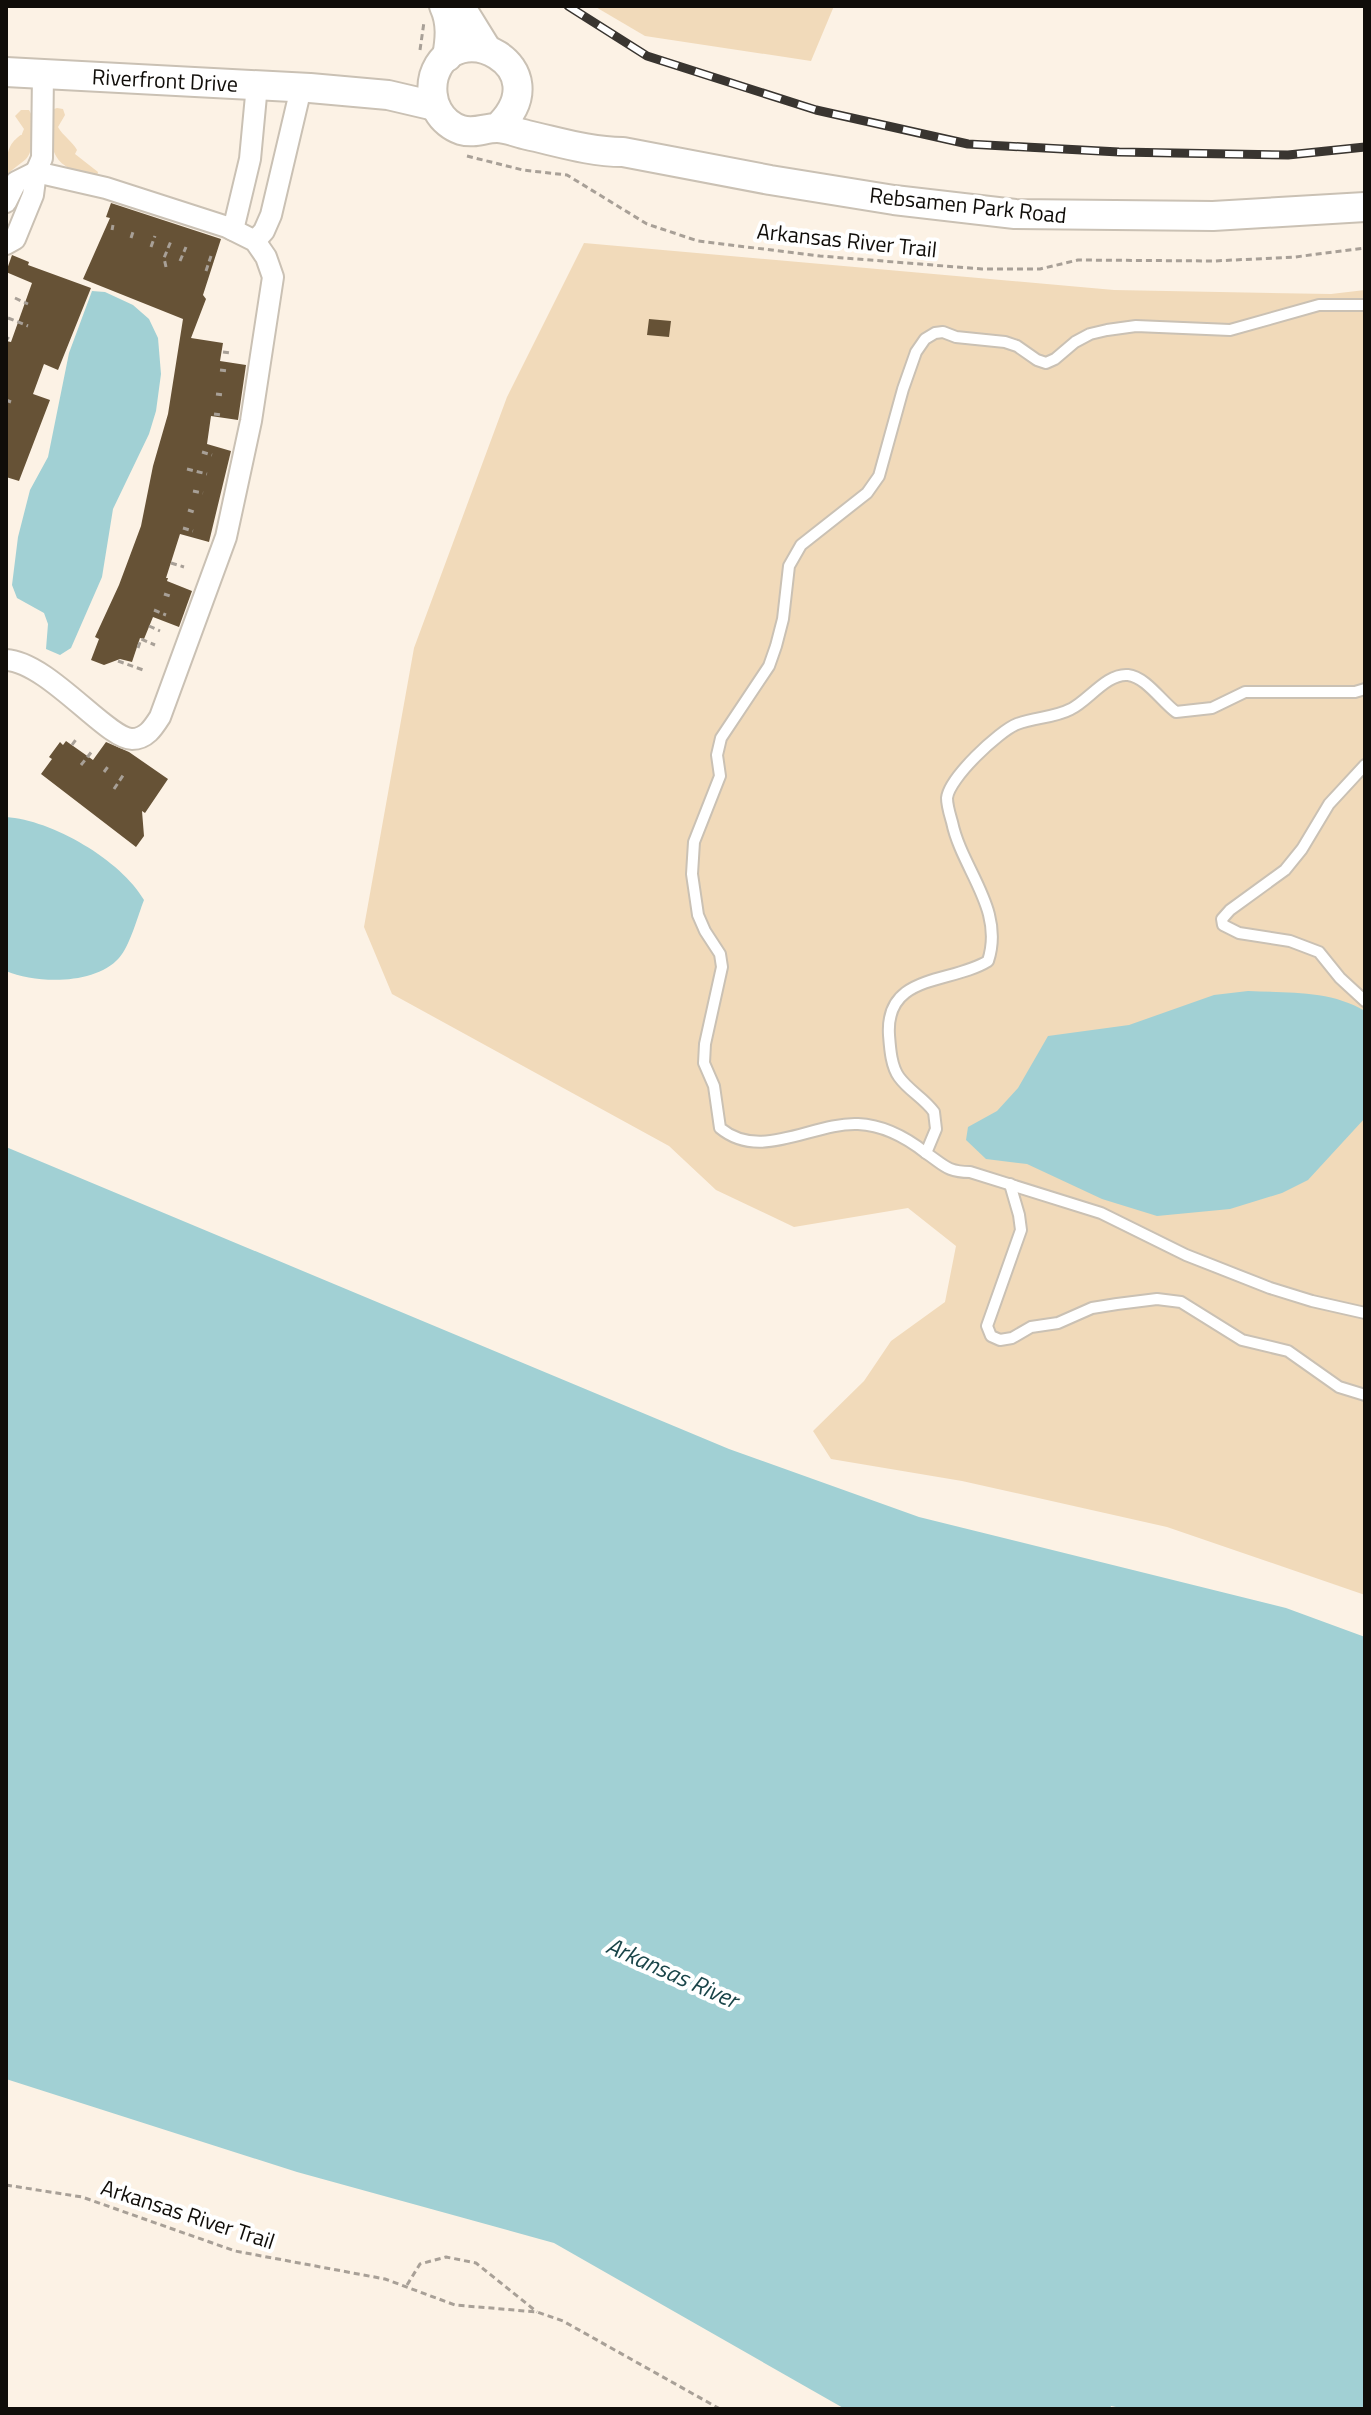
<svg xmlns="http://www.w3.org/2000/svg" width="1371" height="2415" viewBox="0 0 1371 2415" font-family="'Titillium Web',sans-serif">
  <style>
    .green { fill: #f1daba }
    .water { fill: #a1d0d4 }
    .building { fill: #665236 }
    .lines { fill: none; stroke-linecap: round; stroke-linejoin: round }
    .lane-casing { stroke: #cac1b4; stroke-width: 14 }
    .street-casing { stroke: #cac1b4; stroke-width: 24 }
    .secondary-casing { stroke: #cac1b4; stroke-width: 32 }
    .path { stroke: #a8a097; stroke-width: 3; stroke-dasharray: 6 4; stroke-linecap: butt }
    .lane { stroke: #fff; stroke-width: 10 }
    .street { stroke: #fff; stroke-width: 20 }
    .secondary { stroke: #fff; stroke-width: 28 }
    .rail-casing { stroke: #393530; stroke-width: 9 }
    .rail { stroke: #fff; stroke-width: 6; stroke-dasharray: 18; stroke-linecap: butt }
    .labels { text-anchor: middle; stroke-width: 8; stroke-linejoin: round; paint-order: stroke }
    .street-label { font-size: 22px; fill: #100d09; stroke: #fff }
    .water-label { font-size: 24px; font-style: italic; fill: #1a4549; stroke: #fff }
  </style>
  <rect width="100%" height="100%" fill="#fcf2e5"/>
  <!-- green -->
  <g class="green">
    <polygon points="594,6 834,6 811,61 645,36"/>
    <path d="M57 108 63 109 65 115 58 127C63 136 72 141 77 150L75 154 98 172 97 176C52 169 49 153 51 110Z"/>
    <path d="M21 110H29L36 123C35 131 32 154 26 159 19 165 12 169 6 176 6 164 6 147 16 139 25 130 19 141 24 129L15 116Z"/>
    <polygon points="584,243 1114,290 1331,294 1365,290 1365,1595 1167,1527 962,1481 831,1459 813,1431 864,1381 891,1341 945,1302 956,1246 908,1208 794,1227 716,1190 669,1146 392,994 364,927 414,648 507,397"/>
  </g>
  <!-- water -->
  <g class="water">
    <polygon points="92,291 105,292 133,305 149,319 158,338 161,374 156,411 149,434 113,509 102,577 71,648 60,655 46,649 48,624 44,613 17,598 12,585 18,537 30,490 48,457 69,353"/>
    <path d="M6 817C52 820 121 860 144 900 138 915 130 946 119 958 95 985 37 984 6 971Z"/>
    <path d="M1248 991C1287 993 1330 990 1365 1011V1118L1308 1180 1282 1193 1230 1209 1157 1216 1102 1199 1027 1164 986 1159 966 1140 968 1127 997 1111 1018 1088 1048 1036 1129 1025 1214 995Z"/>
    <polygon points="6,1147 729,1449 919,1517 1286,1608 1365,1637 1365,2409 1126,2409 1111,2406 1110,2409 845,2409 554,2243 297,2172 6,2079"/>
  </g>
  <!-- building -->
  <g class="building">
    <polygon points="111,203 221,239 203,295 206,299 191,338 223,343 220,361 246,365 238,420 211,416 207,444 231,451 209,542 180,534 166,578 168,578 167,581 192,591 179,627 153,617 144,639 140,638 132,662 120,659 104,665 91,660 99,639 95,637 119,585 141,526 153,466 168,414 183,319 83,279 110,218 106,217"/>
    <polygon points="12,255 29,262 28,265 91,288 58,370 44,364 33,394 50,400 19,481 6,477 6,341 11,342 32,283 6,272"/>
    <polygon points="649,319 671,321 669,337 647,335"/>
    <polygon points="66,741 93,760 106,742 129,752 168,779 145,813 142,811 144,836 136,847 41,774 52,759 49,757 60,742 63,745"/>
  </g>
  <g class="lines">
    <!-- lane casing -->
    <g class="lane-casing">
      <g id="lane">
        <path d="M1365 305H1319L1230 330 1136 326 1107 330 1090 334 1075 342 1055 359 1046 363 1037 360 1017 346 1005 342 956 337 943 332 935 333 925 339 916 352 903 389 879 476 867 493 801 545 789 566 783 619 776 646 769 666 721 738 717 755 720 776 694 842 692 874 698 915 705 931 720 954 722 967 705 1044 704 1063 714 1086 720 1128C761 1162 813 1122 858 1124 883 1125 907 1138 926 1153 944 1165 947 1172 970 1172L1101 1213 1186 1255 1270 1288 1312 1301 1365 1313"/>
        <polyline points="1365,765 1329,804 1302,849 1285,870 1230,910 1222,919 1223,925 1239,933 1290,941 1319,952 1340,978 1365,1001"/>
        <path d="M926 1153 936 1129 934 1112C924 1098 909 1091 899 1077 891 1066 890 1048 889 1035 885 973 951 984 988 961 1005 909 962 870 952 822 950 815 947 806 947 798 949 778 999 731 1017 724 1035 717 1054 718 1071 709 1088 701 1107 673 1128 675 1146 677 1162 702 1176 712L1212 708 1245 692H1355L1365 689"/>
        <polyline points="1010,1184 1019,1215 1021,1230 987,1326 991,1336 1000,1340 1012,1338 1031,1327 1058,1323 1092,1308 1117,1304 1157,1299 1181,1302 1242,1340 1288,1351 1339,1387 1365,1395"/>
      </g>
    </g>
    <!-- street casing -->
    <g class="street-casing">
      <g id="street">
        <path d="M6 202 16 182 36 172 106 188 227 227 255 241 266 257 273 277 251 421 226 537 160 717C153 728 146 739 132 739 107 739 48 662 6 660"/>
        <polyline points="233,230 250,159 257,85"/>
        <polyline points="255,241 264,231 271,215 301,88"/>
        <polyline points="6,244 15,239 33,195 36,172 42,158 43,73"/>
      </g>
    </g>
    <!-- secondary casing -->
    <g class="secondary-casing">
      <g id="secondary">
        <path d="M444 6C452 23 450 40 447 57"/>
        <polyline points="460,6 486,48"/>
        <polyline points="6,72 310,88 388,95 435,106"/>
        <path d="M497 128C562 67 454 12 434 76 431 87 432 101 438 111 443 120 452 127 461 130 475 134 484 128 497 128 506 128 518 133 527 135 559 142 590 152 623 152L770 180 894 200 1015 214 1213 216 1365 207"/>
      </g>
    </g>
    <!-- path -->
    <g class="path">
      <polyline points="420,50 424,22"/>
      <polyline points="467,156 523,170 567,175 647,224 698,241 820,256 982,269 1040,269 1078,260 1214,261 1295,257 1365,248"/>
      <polyline points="112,230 113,225"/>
      <polyline points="131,238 134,229"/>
      <polyline points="151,247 155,236"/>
      <polyline points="180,261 186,247"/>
      <polyline points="166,267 164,258 171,241"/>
      <polyline points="206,271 211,256"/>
      <polyline points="15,298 28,304"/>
      <polyline points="8,318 28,326"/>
      <polyline points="6,337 9,339"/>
      <polyline points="223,352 230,353"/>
      <polyline points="220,370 228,371"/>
      <polyline points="216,394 224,395"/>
      <polyline points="6,400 11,402"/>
      <polyline points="214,414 221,415"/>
      <polyline points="202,452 212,455"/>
      <polyline points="187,469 207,474"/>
      <polyline points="193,491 203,493"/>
      <polyline points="188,510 197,513"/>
      <polyline points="183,528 193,531"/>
      <polyline points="171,563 184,567"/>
      <polyline points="164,594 173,597"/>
      <polyline points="154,610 166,615"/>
      <polyline points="149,626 160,631"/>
      <polyline points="138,648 141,639 155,645"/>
      <polyline points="118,661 146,671"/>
      <polyline points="72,745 77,738"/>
      <polyline points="81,765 93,750"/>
      <polyline points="104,772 110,764"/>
      <polyline points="114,789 124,774"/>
      <polyline points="6,2185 82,2197 235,2251 385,2279 455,2305 537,2312 563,2321 720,2409"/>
      <polyline points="407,2285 420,2264 446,2257 476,2263 537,2312"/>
    </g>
    <!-- lane -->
    <use href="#lane" class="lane"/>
    <!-- street -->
    <use href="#street" class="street"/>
    <!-- secondary -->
    <use href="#secondary" class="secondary"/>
    <!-- rail casing -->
    <g class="rail-casing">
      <polyline id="rail" points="568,6 647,56 816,110 968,144 1119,152 1288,155 1365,147"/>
    </g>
    <!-- rail -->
    <use href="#rail" class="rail"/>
  </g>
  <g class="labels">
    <!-- street labels -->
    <g class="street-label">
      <text transform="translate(165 80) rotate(3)" y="8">Riverfront Drive</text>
      <text transform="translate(968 205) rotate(6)" y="8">Rebsamen Park Road</text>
      <text transform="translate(847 240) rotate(6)" y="8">Arkansas River Trail</text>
      <text transform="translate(188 2214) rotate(18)" y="8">Arkansas River Trail</text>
    </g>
    <!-- water labels -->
    <g class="water-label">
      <text transform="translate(672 1973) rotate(24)" y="8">Arkansas River</text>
    </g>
  </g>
  <!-- border -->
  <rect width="1371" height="2415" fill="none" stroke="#100d09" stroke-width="16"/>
</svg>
